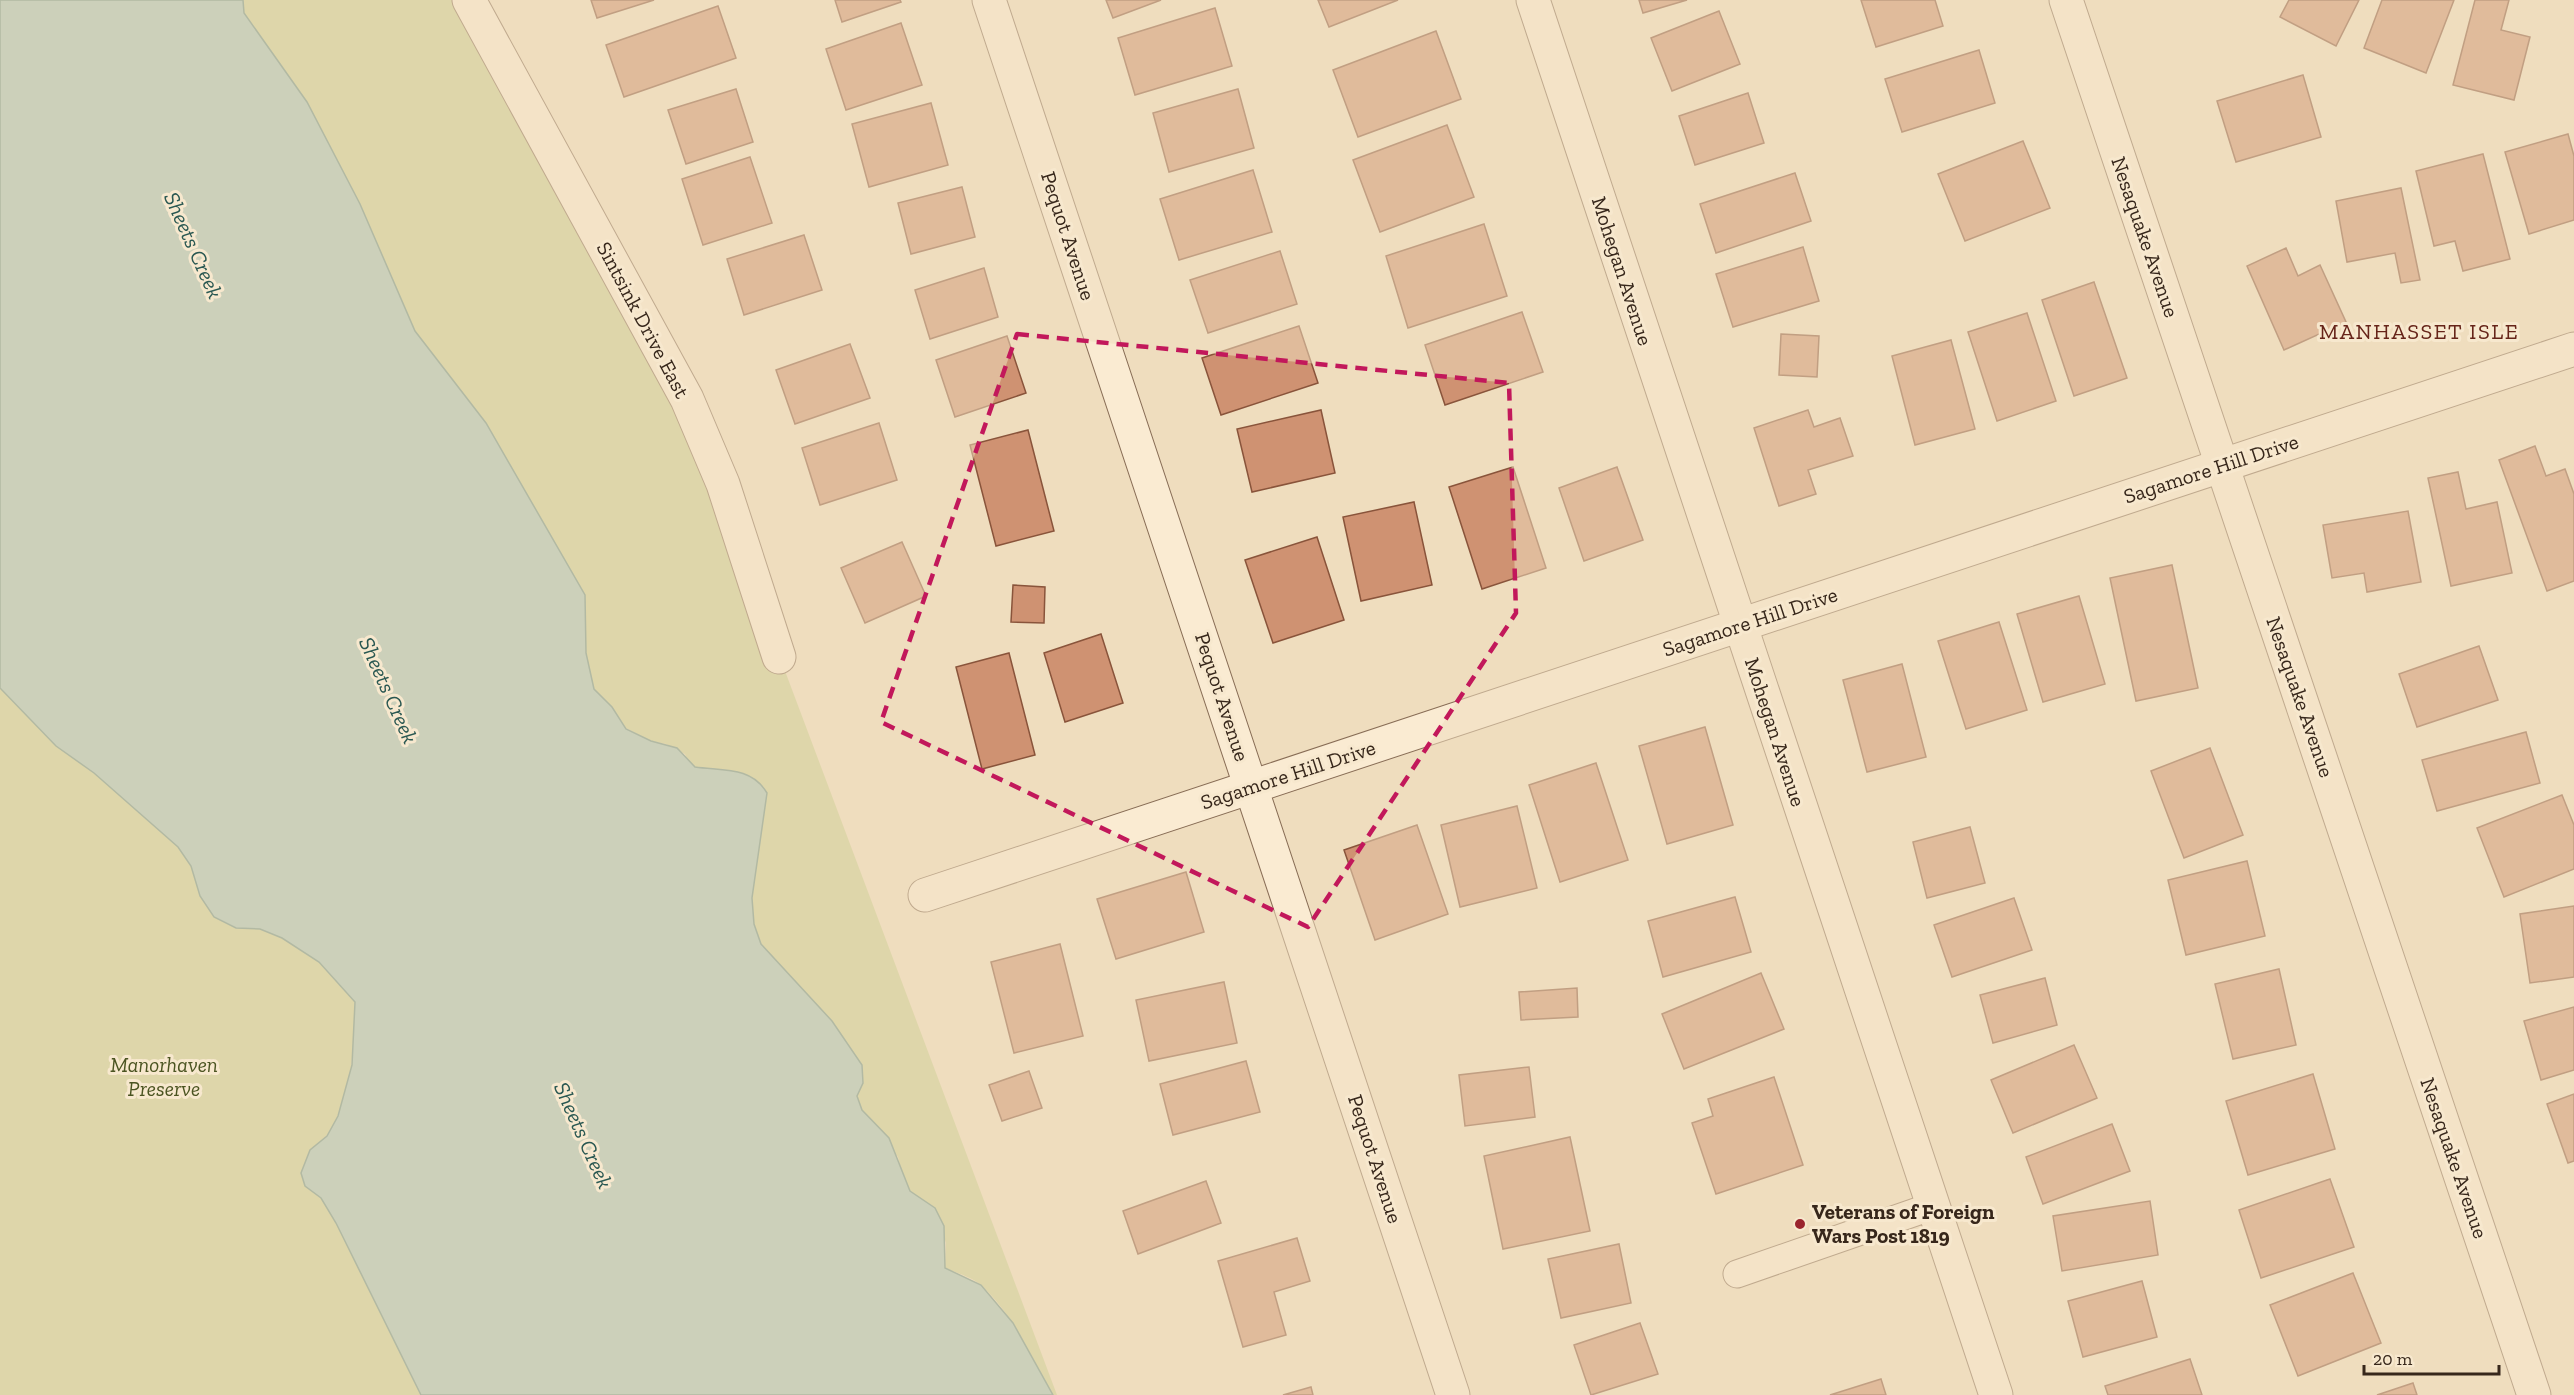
<svg xmlns="http://www.w3.org/2000/svg" width="2574" height="1395" viewBox="0 0 2574 1395" font-family="'Zilla Slab',serif">
  <style>
    .green { fill: #cbce92 }
    .water { fill: #a2c1b6; stroke: #698f83; stroke-width: 1.5 }
    .building { fill: #cf9272; stroke: #89543b; stroke-width: 1.5 }
    .lines { fill: none; stroke-linecap: round; stroke-linejoin: round }
    .lane-casing { stroke: #886d56; stroke-width: 29 }
    .street-casing { stroke: #886d56; stroke-width: 35 }
    .lane { stroke: #faebd2; stroke-width: 27 }
    .street { stroke: #faebd2; stroke-width: 33 }
    .marked { fill: none; stroke: #c2185b; stroke-width: 4.5; stroke-dasharray: 12 8; stroke-linejoin: round }
    .poi-dot { fill: #9a242d; stroke: #f7e8ce; stroke-width: 2 }
    .labels { text-anchor: middle; stroke-width: 6; stroke-linejoin: round; paint-order: stroke }
    .street-label { font-size: 21px; fill: #37271b; stroke: #f7e8ce }
    .park-label { font-size: 21px; font-style: italic; fill: #4b5421; stroke: #f7e8ce }
    .poi-label { font-size: 21px; font-weight: bold; fill: #37271b; stroke: #f7e8ce; text-anchor: start }
    .water-label { font-size: 22px; font-style: italic; fill: #2a5852; stroke: #f7e8ce }
    .neighbourhood-label { font-size: 22px; letter-spacing: 1.5px; fill: #662419; stroke: #f7e8ce }
  </style>
  <rect width="100%" height="100%" fill="#efddbe"/>
  <!-- green -->
  <g class="green">
    <path d="M243 0H469L687 399 782 663 1057 1395H1053C1032 1358 1014 1316 982 1286 972 1277 957 1273 945 1268L946 1243 935 1209 910 1191 902 1174 898 1157 861 1110 857 1096 863 1083 862 1065 832 1021 761 944 754 924 752 898 767 793 755 780 695 767 689 763 685 754 666 744 651 741 626 728 612 707 594 689 586 653 585 595 486 423 415 331 360 204 307 102 244 13Z"/>
    <path d="M0 688 56 746 94 773 178 847 191 866 200 896 236 928 260 929 282 938 319 962 355 1002C353 1045 354 1097 328 1134 323 1140 316 1145 310 1150L305 1186 321 1198 336 1223 421 1395H0Z"/>
  </g>
  <!-- water -->
  <path class="water" d="M0 0H243L244 13 307 102 360 204 415 331 486 423 585 595 586 653 594 689 612 707 626 729 651 741 677 748 695 767C722 771 751 766 767 793L752 898 754 924 761 944 832 1021 862 1065 863 1083 857 1096 862 1110 889 1138 910 1191 935 1208 944 1226 945 1268 981 1285 1013 1323 1053 1395H421L336 1223 321 1198 305 1186 301 1173 310 1150 327 1136 338 1116 352 1065 355 1002 319 962 282 938 260 929 236 928 214 917 200 896 191 866 178 847 94 773 56 746 0 688Z"/>
  <!-- building -->
  <g class="building">
    <polygon points="591,0 654,0 597,18"/>
    <polygon points="835,0 900,0 901,2 842,22"/>
    <polygon points="1106,0 1161,0 1113,18"/>
    <polygon points="1318,0 1398,0 1329,27"/>
    <polygon points="1639,0 1687,0 1643,13"/>
    <polygon points="1861,0 1935,0 1943,26 1876,47"/>
    <polygon points="2289,0 2359,0 2336,46 2280,17"/>
    <polygon points="2382,0 2454,0 2426,73 2364,48"/>
    <polygon points="2475,0 2509,0 2501,30 2530,37 2514,100 2453,85"/>
    <polygon points="718,6 736,58 624,97 606,45"/>
    <polygon points="1215,8 1232,66 1135,95 1118,38"/>
    <polygon points="1719,11 1740,64 1672,91 1651,38"/>
    <polygon points="901,23 922,85 846,110 826,49"/>
    <polygon points="1436,31 1461,99 1358,137 1333,70"/>
    <polygon points="1979,50 1995,103 1902,132 1885,79"/>
    <polygon points="2303,75 2321,137 2236,162 2217,101"/>
    <polygon points="736,89 753,142 686,164 668,110"/>
    <polygon points="1238,89 1254,148 1169,172 1153,113"/>
    <polygon points="1748,93 1764,143 1695,165 1679,116"/>
    <polygon points="931,103 948,165 869,187 852,124"/>
    <polygon points="1447,125 1474,197 1380,232 1353,160"/>
    <polygon points="2568,134 2574,156 2574,220 2529,234 2505,152"/>
    <polygon points="2023,141 2050,208 1965,241 1938,174"/>
    <polygon points="2483,154 2510,259 2463,271 2455,241 2434,246 2416,171"/>
    <polygon points="750,157 772,223 703,245 682,179"/>
    <polygon points="1253,170 1272,232 1179,260 1160,199"/>
    <polygon points="1795,173 1811,221 1716,253 1700,204"/>
    <polygon points="962,187 975,237 911,254 898,203"/>
    <polygon points="2401,188 2420,280 2401,283 2395,253 2347,262 2336,201"/>
    <polygon points="1484,224 1507,296 1408,328 1386,256"/>
    <polygon points="804,235 822,290 744,315 727,259"/>
    <polygon points="1803,247 1819,301 1733,327 1716,274"/>
    <polygon points="2286,248 2298,276 2320,265 2346,322 2284,350 2247,266"/>
    <polygon points="1280,251 1297,304 1208,333 1190,280"/>
    <polygon points="984,268 998,317 930,339 915,290"/>
    <polygon points="2094,282 2127,378 2074,396 2042,300"/>
    <polygon points="1522,312 1543,372 1445,405 1425,345"/>
    <polygon points="2027,313 2056,401 1997,421 1968,332"/>
    <polygon points="1299,326 1318,383 1221,415 1202,358"/>
    <polygon points="1781,334 1819,336 1817,377 1779,375"/>
    <polygon points="1007,336 1026,393 955,417 936,360"/>
    <polygon points="1951,340 1975,429 1915,445 1892,356"/>
    <polygon points="850,344 870,398 795,424 776,370"/>
    <polygon points="1321,410 1335,473 1252,492 1237,429"/>
    <polygon points="1808,410 1814,427 1840,418 1853,456 1808,470 1816,494 1779,506 1754,428"/>
    <polygon points="879,423 897,480 820,505 802,448"/>
    <polygon points="1028,430 1054,531 996,546 970,445"/>
    <polygon points="2535,446 2546,476 2565,469 2574,494 2574,581 2547,591 2499,460"/>
    <polygon points="1513,467 1546,568 1482,589 1449,487"/>
    <polygon points="1617,467 1643,540 1584,561 1559,488"/>
    <polygon points="2458,472 2466,509 2497,502 2512,573 2451,586 2428,478"/>
    <polygon points="1414,502 1432,585 1361,601 1343,517"/>
    <polygon points="2408,511 2421,582 2367,592 2364,573 2332,578 2323,525"/>
    <polygon points="1317,537 1344,620 1273,643 1245,560"/>
    <polygon points="902,542 926,596 865,623 841,568"/>
    <polygon points="2172,565 2198,688 2136,701 2110,578"/>
    <polygon points="1013,585 1045,587 1044,623 1011,622"/>
    <polygon points="2079,596 2105,684 2043,702 2017,614"/>
    <polygon points="1999,622 2027,710 1966,729 1938,641"/>
    <polygon points="1101,634 1123,703 1065,722 1044,653"/>
    <polygon points="2479,646 2498,700 2417,727 2399,674"/>
    <polygon points="1009,653 1035,755 982,769 956,667"/>
    <polygon points="1902,664 1926,757 1867,772 1843,680"/>
    <polygon points="1705,727 1733,825 1667,844 1639,746"/>
    <polygon points="2526,732 2540,783 2437,811 2422,760"/>
    <polygon points="2210,748 2243,835 2184,858 2151,771"/>
    <polygon points="1596,763 1628,860 1560,882 1529,785"/>
    <polygon points="2562,795 2574,825 2574,869 2504,897 2477,828"/>
    <polygon points="1517,806 1537,888 1460,907 1441,825"/>
    <polygon points="1417,825 1448,914 1375,940 1344,850"/>
    <polygon points="1970,827 1985,883 1927,898 1913,842"/>
    <polygon points="2247,861 2265,936 2186,955 2168,880"/>
    <polygon points="1186,872 1204,932 1116,959 1097,899"/>
    <polygon points="1735,897 1751,952 1663,977 1648,921"/>
    <polygon points="2014,898 2032,950 1952,977 1934,925"/>
    <polygon points="2574,906 2574,977 2530,983 2520,914"/>
    <polygon points="1060,944 1083,1036 1014,1053 991,962"/>
    <polygon points="2279,969 2296,1045 2233,1059 2215,984"/>
    <polygon points="1761,973 1784,1029 1684,1069 1662,1014"/>
    <polygon points="2045,978 2057,1025 1993,1043 1980,995"/>
    <polygon points="1224,982 1237,1043 1149,1061 1136,1000"/>
    <polygon points="1577,988 1578,1017 1521,1020 1519,992"/>
    <polygon points="2574,1007 2574,1070 2541,1080 2524,1021"/>
    <polygon points="2074,1045 2097,1098 2013,1133 1991,1080"/>
    <polygon points="1246,1061 1260,1112 1173,1135 1160,1084"/>
    <polygon points="1529,1067 1535,1117 1465,1126 1459,1075"/>
    <polygon points="1029,1071 1042,1108 1002,1121 989,1085"/>
    <polygon points="2313,1074 2335,1149 2248,1175 2226,1101"/>
    <polygon points="1774,1077 1803,1165 1716,1194 1692,1123 1713,1116 1708,1099"/>
    <polygon points="2574,1094 2574,1161 2568,1163 2547,1104"/>
    <polygon points="2112,1124 2130,1171 2043,1204 2026,1157"/>
    <polygon points="1570,1137 1590,1231 1503,1249 1484,1156"/>
    <polygon points="2330,1179 2354,1247 2261,1278 2239,1210"/>
    <polygon points="1206,1181 1221,1223 1138,1254 1123,1211"/>
    <polygon points="2150,1201 2158,1255 2062,1271 2053,1216"/>
    <polygon points="1297,1238 1310,1281 1274,1292 1286,1335 1243,1347 1218,1261"/>
    <polygon points="1619,1244 1631,1303 1561,1318 1548,1259"/>
    <polygon points="2353,1273 2381,1343 2298,1376 2270,1305"/>
    <polygon points="2142,1281 2157,1337 2083,1357 2068,1301"/>
    <polygon points="1640,1323 1658,1374 1591,1395 1574,1345"/>
    <polygon points="2190,1359 2202,1395 2108,1395 2105,1386"/>
    <polygon points="1881,1379 1886,1395 1830,1395"/>
    <polygon points="2413,1383 2417,1395 2377,1395"/>
    <polygon points="1311,1387 1313,1395 1283,1395"/>
  </g>
  <g class="lines">
    <!-- lane casing -->
    <g class="lane-casing">
      <polyline id="lane" points="1737,1274 1933,1206"/>
    </g>
    <!-- street casing -->
    <g class="street-casing">
      <g id="street">
        <polyline points="469,0 687,399 723,484 779,657"/>
        <polyline points="989,0 1453,1395"/>
        <polyline points="1533,0 1996,1395"/>
        <polyline points="2066,0 2534,1395"/>
        <polyline points="925,895 2574,349"/>
      </g>
    </g>
    <!-- lane -->
    <use href="#lane" class="lane"/>
    <!-- street -->
    <use href="#street" class="street"/>
  </g>
  <!-- marked area -->
  <path d="M0 0H2574V1395H0ZM1017 334 1509 383 1516 613 1308 927 881 722Z" fill="#efddbe" fill-opacity=".55" fill-rule="evenodd"/>
  <path class="marked" d="M1017 334 1509 383 1516 613 1308 927 881 722Z"/>
  <!-- markers -->
  <circle class="poi-dot" cx="1800" cy="1224" r="6"/>
  <g class="labels">
    <!-- street labels -->
    <g class="street-label">
      <text transform="translate(1068 236) rotate(72)" y="7">Pequot Avenue</text>
      <text transform="translate(2145 237) rotate(71)" y="7">Nesaquake Avenue</text>
      <text transform="translate(1622 271) rotate(72)" y="7">Mohegan Avenue</text>
      <text transform="translate(643 320) rotate(62)" y="7">Sintsink Drive East</text>
      <text transform="translate(2211 469) rotate(-18)" y="7">Sagamore Hill Drive</text>
      <text transform="translate(1750 622) rotate(-18)" y="7">Sagamore Hill Drive</text>
      <text transform="translate(1222 697) rotate(72)" y="7">Pequot Avenue</text>
      <text transform="translate(2300 697) rotate(71)" y="7">Nesaquake Avenue</text>
      <text transform="translate(1775 732) rotate(72)" y="7">Mohegan Avenue</text>
      <text transform="translate(1288 775) rotate(-18)" y="7">Sagamore Hill Drive</text>
      <text transform="translate(2454 1158) rotate(71)" y="7">Nesaquake Avenue</text>
      <text transform="translate(1375 1159) rotate(72)" y="7">Pequot Avenue</text>
    </g>
    <!-- park labels -->
    <g class="park-label">
      <text x="164" y="1072">Manorhaven<tspan x="164" dy="24">Preserve</tspan></text>
    </g>
    <!-- poi labels -->
    <g class="poi-label">
      <text x="1812" y="1219">Veterans of Foreign<tspan x="1812" dy="24">Wars Post 1819</tspan></text>
    </g>
    <!-- water labels -->
    <g class="water-label">
      <text transform="translate(194 245) rotate(66)" y="8">Sheets Creek</text>
      <text transform="translate(389 690) rotate(66)" y="8">Sheets Creek</text>
      <text transform="translate(584 1135) rotate(66)" y="8">Sheets Creek</text>
    </g>
    <!-- neighbourhood labels -->
    <g class="neighbourhood-label">
      <text x="2419" y="339">MANHASSET ISLE</text>
    </g>
  </g>
  <!-- scale -->
  <path d="M2364 1365v9h135v-9" fill="none" stroke="#37271b" stroke-width="3"/>
  <text x="2373" y="1365" font-size="18" fill="#37271b" stroke="#f7e8ce" stroke-width="4.5" paint-order="stroke">20 m</text>
</svg>
